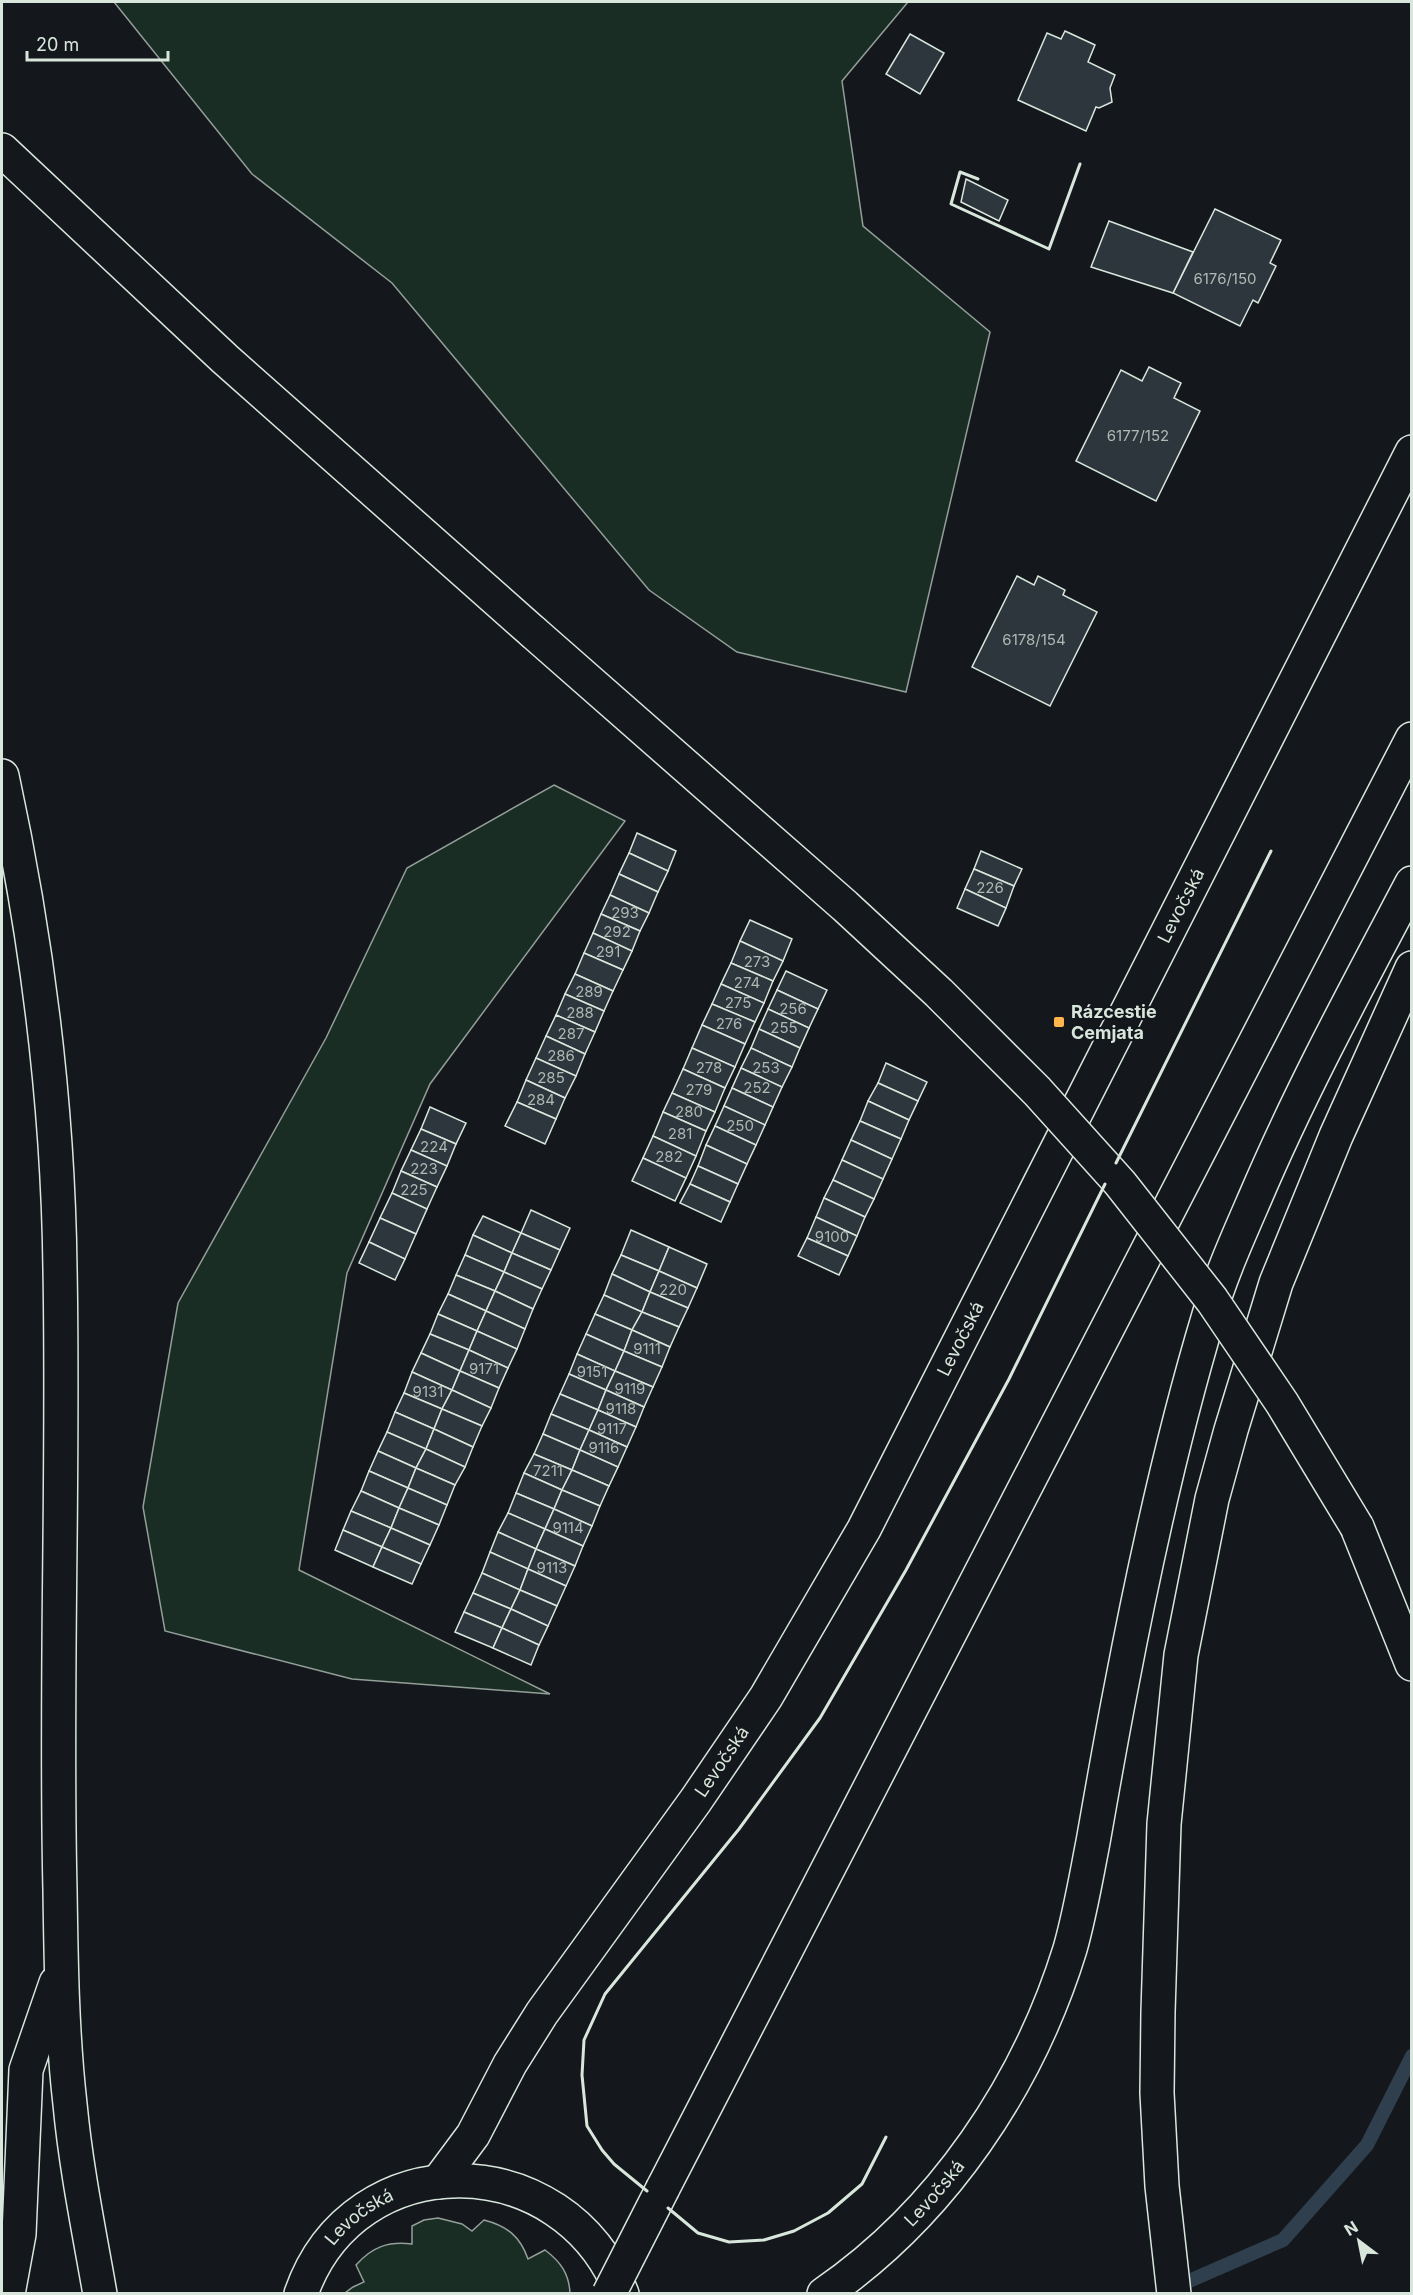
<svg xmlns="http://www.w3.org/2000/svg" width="1413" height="2295" viewBox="0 0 1413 2295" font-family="Inter,sans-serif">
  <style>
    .green { fill: #1a2d24; stroke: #939e99; stroke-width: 1.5 }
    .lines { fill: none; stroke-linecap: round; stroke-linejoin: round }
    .stream { stroke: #2f3f4d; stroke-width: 14 }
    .building { fill: #2c363c; stroke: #d8e6dc; stroke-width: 1.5 }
    .major-casing { stroke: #d8e6dc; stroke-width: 36 }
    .highway-casing { stroke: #d8e6dc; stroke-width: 36 }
    .major { stroke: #14181c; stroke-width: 33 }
    .highway { stroke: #14181c; stroke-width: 33 }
    .highway-bridge-casing { stroke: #d8e6dc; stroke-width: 36; stroke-linecap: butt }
    .highway-bridge { stroke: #14181c; stroke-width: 33 }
    .wall { stroke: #d8e6dc; stroke-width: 3 }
    .poi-dot { fill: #ffb74d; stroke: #14181c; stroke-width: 2 }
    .labels { text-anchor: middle; stroke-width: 4.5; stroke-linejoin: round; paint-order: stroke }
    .number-label { font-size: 15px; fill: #adbab4 }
    .street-label { font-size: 18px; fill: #d8e6dc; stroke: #14181c }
    .poi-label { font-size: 18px; font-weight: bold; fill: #d8e6dc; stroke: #14181c; text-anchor: start }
  </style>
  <rect width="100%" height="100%" fill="#14181c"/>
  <!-- green -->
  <g class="green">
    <polygon points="114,2 908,2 842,81 863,226 990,332 906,692 737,652 649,590 392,283 252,174"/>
    <polygon points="554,785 625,821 430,1084 347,1273 299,1570 550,1694 352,1679 165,1631 143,1507 178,1303 326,1038 407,868"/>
    <path d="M438 2218 462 2224 472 2231 484 2220C507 2226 520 2236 528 2259L545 2250C561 2262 569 2274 570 2293H345L353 2287 364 2282 356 2265C372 2247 388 2241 412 2244V2226L424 2220Z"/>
  </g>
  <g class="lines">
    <!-- stream -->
    <polyline class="stream" points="1173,2288 1283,2240 1367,2145 1412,2056"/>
  </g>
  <!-- building -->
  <g class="building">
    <polygon points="1065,31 1095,45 1088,62 1115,75 1110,88 1112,102 1099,108 1096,107 1086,131 1018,100 1047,33 1061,39"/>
    <polygon points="910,34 944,53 920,94 886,74"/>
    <polygon points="966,179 1008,200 999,221 961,202"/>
    <polygon points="1215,209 1281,240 1270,263 1276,266 1258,303 1253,300 1240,326 1173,293"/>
    <polygon points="1109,221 1193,252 1173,293 1091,267"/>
    <polygon points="1149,367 1181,383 1174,398 1200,411 1156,501 1076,461 1121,370 1142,381"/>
    <polygon points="1017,576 1034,585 1038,576 1065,590 1063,595 1097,612 1050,706 972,667"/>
    <polygon points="637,833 676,851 668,871 629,853"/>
    <polygon points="981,851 1022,869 1014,886 974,869"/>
    <polygon points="629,853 668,871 658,892 619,874"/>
    <polygon points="974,869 1014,886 1006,908 965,889"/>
    <polygon points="619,874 658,892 649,913 610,895"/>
    <polygon points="965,889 1006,908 998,926 957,908"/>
    <polygon points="610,895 649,913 640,931 601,914"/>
    <polygon points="601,914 640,931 632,951 593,933"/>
    <polygon points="750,920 792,939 783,961 740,941"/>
    <polygon points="593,933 632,951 623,970 584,953"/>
    <polygon points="740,941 783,961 773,981 731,963"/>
    <polygon points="584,953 623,970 613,991 575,974"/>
    <polygon points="731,963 773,981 764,1003 721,984"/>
    <polygon points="786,971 827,990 818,1009 777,990"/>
    <polygon points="575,974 613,991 604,1011 565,994"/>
    <polygon points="721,984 764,1003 755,1022 712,1004"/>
    <polygon points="777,990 818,1009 809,1028 768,1009"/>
    <polygon points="565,994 604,1011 595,1032 556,1015"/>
    <polygon points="712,1004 755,1022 745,1044 702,1025"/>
    <polygon points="768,1009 809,1028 800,1048 759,1029"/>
    <polygon points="556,1015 595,1032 585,1054 546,1036"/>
    <polygon points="702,1025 745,1044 735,1067 692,1048"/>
    <polygon points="759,1029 800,1048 792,1067 751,1048"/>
    <polygon points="546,1036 585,1054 576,1076 536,1058"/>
    <polygon points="692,1048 735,1067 725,1088 683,1069"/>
    <polygon points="751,1048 792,1067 782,1087 741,1068"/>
    <polygon points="536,1058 576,1076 565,1098 526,1080"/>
    <polygon points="886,1063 927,1082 918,1101 878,1083"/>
    <polygon points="741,1068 782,1087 773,1107 732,1088"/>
    <polygon points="683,1069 725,1088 715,1112 672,1093"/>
    <polygon points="526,1080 565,1098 556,1119 517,1102"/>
    <polygon points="878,1083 918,1101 909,1120 868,1101"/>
    <polygon points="732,1088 773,1107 765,1125 724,1106"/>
    <polygon points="672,1093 715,1112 706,1131 663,1112"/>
    <polygon points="868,1101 909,1120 901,1139 860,1121"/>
    <polygon points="517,1102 556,1119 545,1144 505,1126"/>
    <polygon points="724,1106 765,1125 756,1145 715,1126"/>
    <polygon points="430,1107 466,1123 456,1144 421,1129"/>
    <polygon points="663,1112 706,1131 696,1156 653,1136"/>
    <polygon points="860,1121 901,1139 892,1159 851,1140"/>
    <polygon points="715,1126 756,1145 747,1164 706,1145"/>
    <polygon points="421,1129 456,1144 447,1166 411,1150"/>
    <polygon points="653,1136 696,1156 686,1178 643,1158"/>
    <polygon points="851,1140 892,1159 883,1179 842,1160"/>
    <polygon points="706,1145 747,1164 738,1184 698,1166"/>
    <polygon points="411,1150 447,1166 437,1187 401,1171"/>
    <polygon points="643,1158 686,1178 675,1201 632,1181"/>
    <polygon points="842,1160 883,1179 874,1199 833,1180"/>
    <polygon points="698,1166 738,1184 730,1202 690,1184"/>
    <polygon points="401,1171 437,1187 427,1209 392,1193"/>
    <polygon points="833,1180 874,1199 865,1217 824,1198"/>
    <polygon points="690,1184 730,1202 721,1222 680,1203"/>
    <polygon points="392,1193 427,1209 416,1234 380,1218"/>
    <polygon points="824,1198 865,1217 857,1236 816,1217"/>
    <polygon points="531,1210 570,1228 560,1250 521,1233"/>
    <polygon points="483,1216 521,1233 512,1253 473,1235"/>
    <polygon points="816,1217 857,1236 848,1256 807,1238"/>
    <polygon points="380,1218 416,1234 405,1259 369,1242"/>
    <polygon points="631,1230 669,1247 659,1271 621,1255"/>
    <polygon points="521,1233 560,1250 551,1270 512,1253"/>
    <polygon points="473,1235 512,1253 504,1272 465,1255"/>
    <polygon points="807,1238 848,1256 839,1275 798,1256"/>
    <polygon points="369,1242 405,1259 395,1280 359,1263"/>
    <polygon points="669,1247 707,1264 697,1288 659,1271"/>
    <polygon points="512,1253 551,1270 542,1289 504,1272"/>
    <polygon points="465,1255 504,1272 495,1291 456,1275"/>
    <polygon points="621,1255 659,1271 650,1292 612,1274"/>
    <polygon points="659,1271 697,1288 688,1308 650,1292"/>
    <polygon points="504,1272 542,1289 533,1309 495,1291"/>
    <polygon points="612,1274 650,1292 642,1312 604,1295"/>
    <polygon points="456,1275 495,1291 486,1311 448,1294"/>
    <polygon points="495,1291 533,1309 525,1329 486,1311"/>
    <polygon points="650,1292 688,1308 679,1327 642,1312"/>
    <polygon points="448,1294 486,1311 477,1331 438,1314"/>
    <polygon points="604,1295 642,1312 632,1330 595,1314"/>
    <polygon points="486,1311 525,1329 517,1349 477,1331"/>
    <polygon points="642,1312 679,1327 670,1347 632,1330"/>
    <polygon points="438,1314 477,1331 469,1350 430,1334"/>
    <polygon points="595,1314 632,1330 624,1351 586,1334"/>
    <polygon points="632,1330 670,1347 662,1367 624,1351"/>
    <polygon points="477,1331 517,1349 508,1368 469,1350"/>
    <polygon points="430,1334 469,1350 460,1371 421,1353"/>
    <polygon points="586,1334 624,1351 615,1371 577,1354"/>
    <polygon points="469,1350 508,1368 499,1388 460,1371"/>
    <polygon points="624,1351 662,1367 653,1387 615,1371"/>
    <polygon points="421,1353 460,1371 452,1390 412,1372"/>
    <polygon points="577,1354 615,1371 606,1390 569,1374"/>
    <polygon points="460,1371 499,1388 491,1408 452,1390"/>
    <polygon points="615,1371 653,1387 644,1407 606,1390"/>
    <polygon points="412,1372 452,1390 442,1409 404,1393"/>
    <polygon points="569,1374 606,1390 598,1410 560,1394"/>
    <polygon points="452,1390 491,1408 482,1426 442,1409"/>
    <polygon points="606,1390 644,1407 636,1427 598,1410"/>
    <polygon points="404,1393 442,1409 434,1429 395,1412"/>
    <polygon points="560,1394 598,1410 589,1430 551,1414"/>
    <polygon points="442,1409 482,1426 473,1447 434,1429"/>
    <polygon points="598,1410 636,1427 627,1447 589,1430"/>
    <polygon points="395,1412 434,1429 426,1449 387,1432"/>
    <polygon points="551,1414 589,1430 580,1450 543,1434"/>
    <polygon points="434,1429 473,1447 465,1467 426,1449"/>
    <polygon points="589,1430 627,1447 618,1467 580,1450"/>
    <polygon points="387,1432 426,1449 416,1468 378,1451"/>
    <polygon points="543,1434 580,1450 572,1470 534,1454"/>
    <polygon points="426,1449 465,1467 455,1485 416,1468"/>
    <polygon points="580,1450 618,1467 609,1486 572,1470"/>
    <polygon points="378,1451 416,1468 408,1488 369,1471"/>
    <polygon points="534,1454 572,1470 562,1490 524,1473"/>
    <polygon points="416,1468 455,1485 447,1505 408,1488"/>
    <polygon points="572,1470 609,1486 600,1506 562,1490"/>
    <polygon points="369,1471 408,1488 399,1508 361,1491"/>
    <polygon points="524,1473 562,1490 554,1509 516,1493"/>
    <polygon points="408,1488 447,1505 439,1525 399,1508"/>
    <polygon points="562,1490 600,1506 592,1526 554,1509"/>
    <polygon points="361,1491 399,1508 391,1528 351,1511"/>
    <polygon points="516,1493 554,1509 545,1529 508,1513"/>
    <polygon points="399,1508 439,1525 430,1545 391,1528"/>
    <polygon points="554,1509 592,1526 583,1546 545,1529"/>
    <polygon points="351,1511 391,1528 382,1547 343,1530"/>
    <polygon points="508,1513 545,1529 536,1549 498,1532"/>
    <polygon points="391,1528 430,1545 421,1564 382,1547"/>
    <polygon points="545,1529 583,1546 575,1566 536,1549"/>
    <polygon points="343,1530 382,1547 373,1567 335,1550"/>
    <polygon points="498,1532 536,1549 528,1569 490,1552"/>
    <polygon points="382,1547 421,1564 412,1584 373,1567"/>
    <polygon points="536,1549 575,1566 566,1586 528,1569"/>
    <polygon points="490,1552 528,1569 520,1590 482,1573"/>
    <polygon points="528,1569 566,1586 557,1606 520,1590"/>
    <polygon points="482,1573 520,1590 511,1609 473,1593"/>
    <polygon points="520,1590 557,1606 548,1626 511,1609"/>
    <polygon points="473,1593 511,1609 502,1628 464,1612"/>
    <polygon points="511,1609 548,1626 539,1645 502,1628"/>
    <polygon points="464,1612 502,1628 493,1648 455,1632"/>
    <polygon points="502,1628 539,1645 531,1665 493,1648"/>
  </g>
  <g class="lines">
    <!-- major casing -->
    <g class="major-casing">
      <g id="major">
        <path id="s1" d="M438 2182 473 2135 510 2064 542 2013 696 1800 766 1697 864 1529 1412 452"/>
        <path id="s2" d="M301 2294C354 2141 565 2145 622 2294"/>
        <path id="s3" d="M824 2294C942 2213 1028 2085 1070 1949 1080 1914 1086 1878 1093 1842 1102 1791 1111 1739 1121 1688 1145 1562 1172 1438 1209 1315 1221 1275 1238 1237 1255 1198 1301 1090 1357 987 1412 883"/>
      </g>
    </g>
    <!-- highway casing -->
    <g class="highway-casing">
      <g id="highway">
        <polyline points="2,150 225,359 533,632"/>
        <path d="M2 776C37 938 58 1103 60 1269 64 1476 55 1683 60 1890 61 1961 62 2034 70 2104 76 2168 89 2231 100 2294"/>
        <polyline points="1357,1527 1412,1664"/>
        <polyline points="663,2188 1412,739"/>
        <polyline points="8,2294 19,2234 26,2070 56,1983"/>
        <polyline points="1174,2294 1162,2186 1157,2093 1158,2012 1164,1824 1181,1655 1212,1499 1231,1430 1276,1283 1336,1136 1412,968"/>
      </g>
    </g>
    <!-- major -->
    <use href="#major" class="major"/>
    <!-- highway -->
    <use href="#highway" class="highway"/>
    <!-- highway-bridge casing -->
    <g class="highway-bridge-casing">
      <g id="highway-bridge">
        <polyline points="533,632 845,906 939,993 1037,1091 1120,1183 1212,1300 1282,1403 1357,1527"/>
        <polyline points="609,2294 663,2188"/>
      </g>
    </g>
    <!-- highway-bridge -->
    <use href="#highway-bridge" class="highway-bridge"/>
    <!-- wall -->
    <g class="wall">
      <polyline points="978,179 960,172 951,204 1049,249 1080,164"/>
      <polyline points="1116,1163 1271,851"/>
      <polyline points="647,2191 614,2164 602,2150 587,2126 582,2075 584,2040 605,1994 739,1829 820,1718 906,1570 1009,1379 1105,1184"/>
      <polyline points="668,2208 698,2233 729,2242 764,2240 794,2231 828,2213 862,2184 886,2137"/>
    </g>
  </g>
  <!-- markers -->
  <rect class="poi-dot" x="1053" y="1016" width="12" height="12" rx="3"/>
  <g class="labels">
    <!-- number labels -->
    <g class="number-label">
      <text x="1225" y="284">6176/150</text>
      <text x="1138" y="441">6177/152</text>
      <text x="1034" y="645">6178/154</text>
      <text x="990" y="893">226</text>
      <text x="625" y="918">293</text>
      <text x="617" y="937">292</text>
      <text x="608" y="957">291</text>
      <text x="757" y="967">273</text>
      <text x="747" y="988">274</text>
      <text x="589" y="997">289</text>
      <text x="738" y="1008">275</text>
      <text x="793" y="1014">256</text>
      <text x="580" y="1018">288</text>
      <text x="729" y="1029">276</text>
      <text x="784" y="1033">255</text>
      <text x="571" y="1039">287</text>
      <text x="561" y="1061">286</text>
      <text x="709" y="1073">278</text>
      <text x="766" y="1073">253</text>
      <text x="551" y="1083">285</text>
      <text x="757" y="1093">252</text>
      <text x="699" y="1095">279</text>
      <text x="541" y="1105">284</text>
      <text x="689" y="1117">280</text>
      <text x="740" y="1131">250</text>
      <text x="680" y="1139">281</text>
      <text x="434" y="1152">224</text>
      <text x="669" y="1162">282</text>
      <text x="424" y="1174">223</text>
      <text x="414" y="1195">225</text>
      <text x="832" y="1242">9100</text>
      <text x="673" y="1295">220</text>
      <text x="647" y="1354">9111</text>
      <text x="484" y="1374">9171</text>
      <text x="592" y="1377">9151</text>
      <text x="630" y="1394">9119</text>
      <text x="428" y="1397">9131</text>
      <text x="621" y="1414">9118</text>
      <text x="612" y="1434">9117</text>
      <text x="604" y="1453">9116</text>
      <text x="548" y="1476">7211</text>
      <text x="568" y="1533">9114</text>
      <text x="552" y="1573">9113</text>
    </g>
    <!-- street labels -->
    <g class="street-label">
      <text dy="6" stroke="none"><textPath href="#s1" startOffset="1480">Levočská</textPath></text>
      <text dy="6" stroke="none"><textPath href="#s1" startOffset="994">Levočská</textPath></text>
      <text dy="6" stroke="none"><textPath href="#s1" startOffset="508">Levočská</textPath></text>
      <text dy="6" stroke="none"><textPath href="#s3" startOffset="150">Levočská</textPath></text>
      <text dy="6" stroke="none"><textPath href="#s2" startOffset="99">Levočská</textPath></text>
    </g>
    <!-- poi labels -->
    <g class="poi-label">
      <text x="1071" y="1018">Rázcestie<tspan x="1071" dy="21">Cemjata</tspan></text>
    </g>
  </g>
  <!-- border -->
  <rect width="1413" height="2295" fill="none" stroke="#d8e6dc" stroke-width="6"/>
  <!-- north arrow -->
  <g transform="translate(1359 2241) rotate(328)" stroke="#14181c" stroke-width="4.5" paint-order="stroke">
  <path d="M0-4.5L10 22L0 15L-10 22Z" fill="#d8e6dc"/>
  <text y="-9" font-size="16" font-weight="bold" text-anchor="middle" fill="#d8e6dc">N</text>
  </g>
  <!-- scale -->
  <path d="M27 51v9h141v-9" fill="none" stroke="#d8e6dc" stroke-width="3"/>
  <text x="36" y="51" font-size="18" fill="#d8e6dc" stroke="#14181c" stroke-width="4.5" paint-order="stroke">20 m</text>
</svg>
